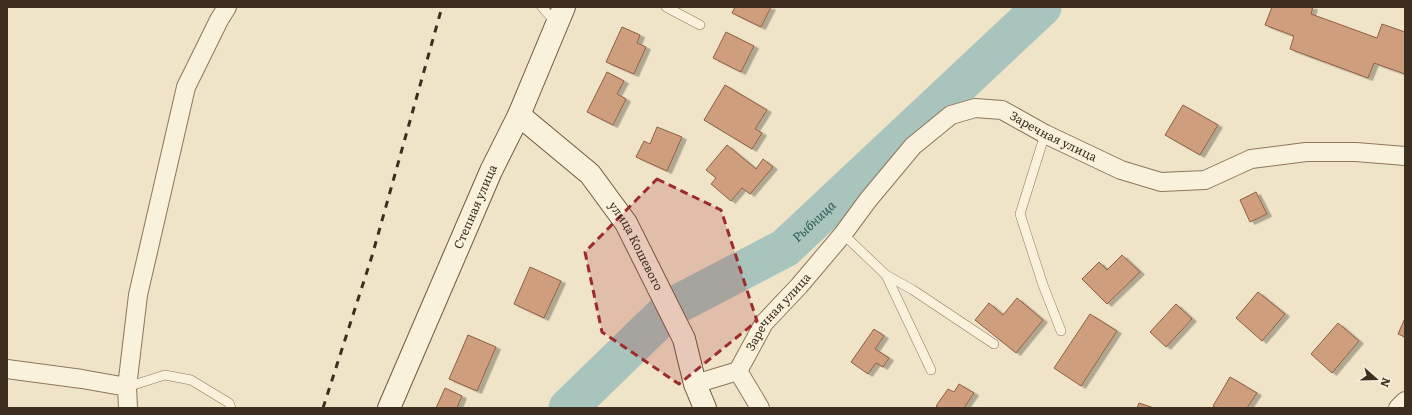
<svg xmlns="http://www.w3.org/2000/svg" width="1412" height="415" viewBox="0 0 1412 415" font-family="Literata,serif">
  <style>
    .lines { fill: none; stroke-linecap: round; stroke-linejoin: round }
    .river { stroke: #a9c4bc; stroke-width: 39 }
    .building { fill: #cf9f7d; stroke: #8d5f41; filter: url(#shadow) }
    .lane-casing { stroke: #8d765c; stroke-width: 10 }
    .street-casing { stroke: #8d765c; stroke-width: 20 }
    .secondary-casing { stroke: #6f573f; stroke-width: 24 }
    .lane { stroke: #faf1dc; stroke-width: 9 }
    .street { stroke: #faf1dc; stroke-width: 18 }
    .secondary { stroke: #faf1dc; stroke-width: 22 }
    .rail { stroke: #3d2e20; stroke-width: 3; stroke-dasharray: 7 7; stroke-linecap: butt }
    .marked { fill: #9e2a2b; fill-opacity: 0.2; stroke: #9e2a2b; stroke-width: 3; stroke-dasharray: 8 5; stroke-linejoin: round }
    .labels { text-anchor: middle; stroke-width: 3.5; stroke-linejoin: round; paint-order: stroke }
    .street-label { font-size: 12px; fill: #3d2e20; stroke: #f7eed8 }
    .water-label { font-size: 13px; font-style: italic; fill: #2f5d5a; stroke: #f7eed8 }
  </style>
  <defs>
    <filter id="shadow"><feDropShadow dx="4.5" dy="2.5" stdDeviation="0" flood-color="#0004"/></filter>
  </defs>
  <rect width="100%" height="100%" fill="#f0e4c8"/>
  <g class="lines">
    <!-- river -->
    <path class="river" id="s1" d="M568 408 672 307 785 248 1042 7"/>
  </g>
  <!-- building -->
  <g class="building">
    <polygon points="735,7 771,7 761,27 732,13"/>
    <polygon points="1272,7 1313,7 1311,14 1377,38 1382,24 1405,32 1405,74 1374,63 1368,78 1290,49 1294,36 1265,25"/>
    <polygon points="622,27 640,35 637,43 646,47 634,74 606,62"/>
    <polygon points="726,32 754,46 741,72 713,58"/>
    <polygon points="607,72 624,81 617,94 626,99 613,125 587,112"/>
    <polygon points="725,85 767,110 755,129 762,133 752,149 704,120"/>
    <polygon points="1183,105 1218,125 1200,155 1165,135"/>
    <polygon points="657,127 682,137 667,171 636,157 644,141 650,144"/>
    <polygon points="727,145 756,169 763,159 773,167 750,194 742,188 731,201 711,184 716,178 706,170"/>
    <polygon points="1256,192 1267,214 1250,222 1240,200"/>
    <polygon points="1122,255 1140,272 1107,304 1082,279 1099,262 1107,270"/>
    <polygon points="530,267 561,281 544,318 514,304"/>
    <polygon points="1258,292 1285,314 1262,341 1236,318"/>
    <polygon points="1017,298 1043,320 1016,353 975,320 989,303 1003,315"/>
    <polygon points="1176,304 1192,319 1166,347 1150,332"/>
    <polygon points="1090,314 1117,331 1081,386 1054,368"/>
    <polygon points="1405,318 1405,337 1398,334"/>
    <polygon points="1338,323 1359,341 1332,373 1311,354"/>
    <polygon points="874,329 884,336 875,349 889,358 883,367 876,363 868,374 851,362"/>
    <polygon points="468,335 496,347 477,391 449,379"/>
    <polygon points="1230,377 1257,393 1247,408 1216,408 1213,406"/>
    <polygon points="959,384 974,393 964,408 939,408 936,406 948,389 954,392"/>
    <polygon points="445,388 462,396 457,408 436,408"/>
    <polygon points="1139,403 1154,408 1137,408"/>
  </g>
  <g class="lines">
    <!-- lane casing -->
    <g class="lane-casing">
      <g id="lane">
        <polyline points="542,7 556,23"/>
        <polyline points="666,7 700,25"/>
        <polyline points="1045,134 1020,214 1043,285 1061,331"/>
        <polyline points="843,234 886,275 931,370"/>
        <polyline points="886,275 913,290 994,344"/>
        <polyline points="127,387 165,375 191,380 229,403 231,408"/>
      </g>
    </g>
    <!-- street casing -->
    <g class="street-casing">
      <g id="street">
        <polyline points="7,369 82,379 127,387 128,408"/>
        <path id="s2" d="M738 371 764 323 799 286 843 234 868 200 913 146 951 115 975 108 1002 110 1045 134 1121 170 1161 182 1205 180 1251 159 1306 152H1356L1405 156"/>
        <polyline points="738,371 760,408"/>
        <polyline points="695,384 738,371"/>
        <polyline points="127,387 138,295 186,87 219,20 227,7"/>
        <polyline points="1398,408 1405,401"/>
      </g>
    </g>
    <!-- secondary casing -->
    <g class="secondary-casing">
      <g id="secondary">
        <path id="s3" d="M519 115 590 174 626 223 684 339 695 384 705 408"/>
        <path id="s4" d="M389 408 491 171 519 115 564 7"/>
      </g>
    </g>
    <!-- lane -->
    <use href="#lane" class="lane"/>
    <!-- street -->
    <use href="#street" class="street"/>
    <!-- secondary -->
    <use href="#secondary" class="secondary"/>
    <!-- rail -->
    <polyline class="rail" points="323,408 372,256 442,7"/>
  </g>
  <!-- marked area -->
  <path class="marked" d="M657 179 721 210 757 321 679 384 602 332 585 252Z"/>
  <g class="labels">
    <!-- street labels -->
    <g class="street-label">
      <text dy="4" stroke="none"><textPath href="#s2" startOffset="445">Заречная улица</textPath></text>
      <text dy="4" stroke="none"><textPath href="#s4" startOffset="219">Степная улица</textPath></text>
      <text dy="4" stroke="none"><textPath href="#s3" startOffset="178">улица Кошевого</textPath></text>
      <text dy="4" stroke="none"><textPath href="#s2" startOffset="72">Заречная улица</textPath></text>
    </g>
    <!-- water labels -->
    <g class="water-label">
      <text dy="5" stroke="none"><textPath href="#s1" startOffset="312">Рыбница</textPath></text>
    </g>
  </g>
  <!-- border -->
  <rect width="1412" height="415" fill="none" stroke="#3d2e20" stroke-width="16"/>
  <!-- north arrow -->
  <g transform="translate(1376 379) rotate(110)" stroke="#f7eed8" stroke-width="3" paint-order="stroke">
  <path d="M0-3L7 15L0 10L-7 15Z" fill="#3d2e20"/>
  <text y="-6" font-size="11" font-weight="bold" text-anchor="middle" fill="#3d2e20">N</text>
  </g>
</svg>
